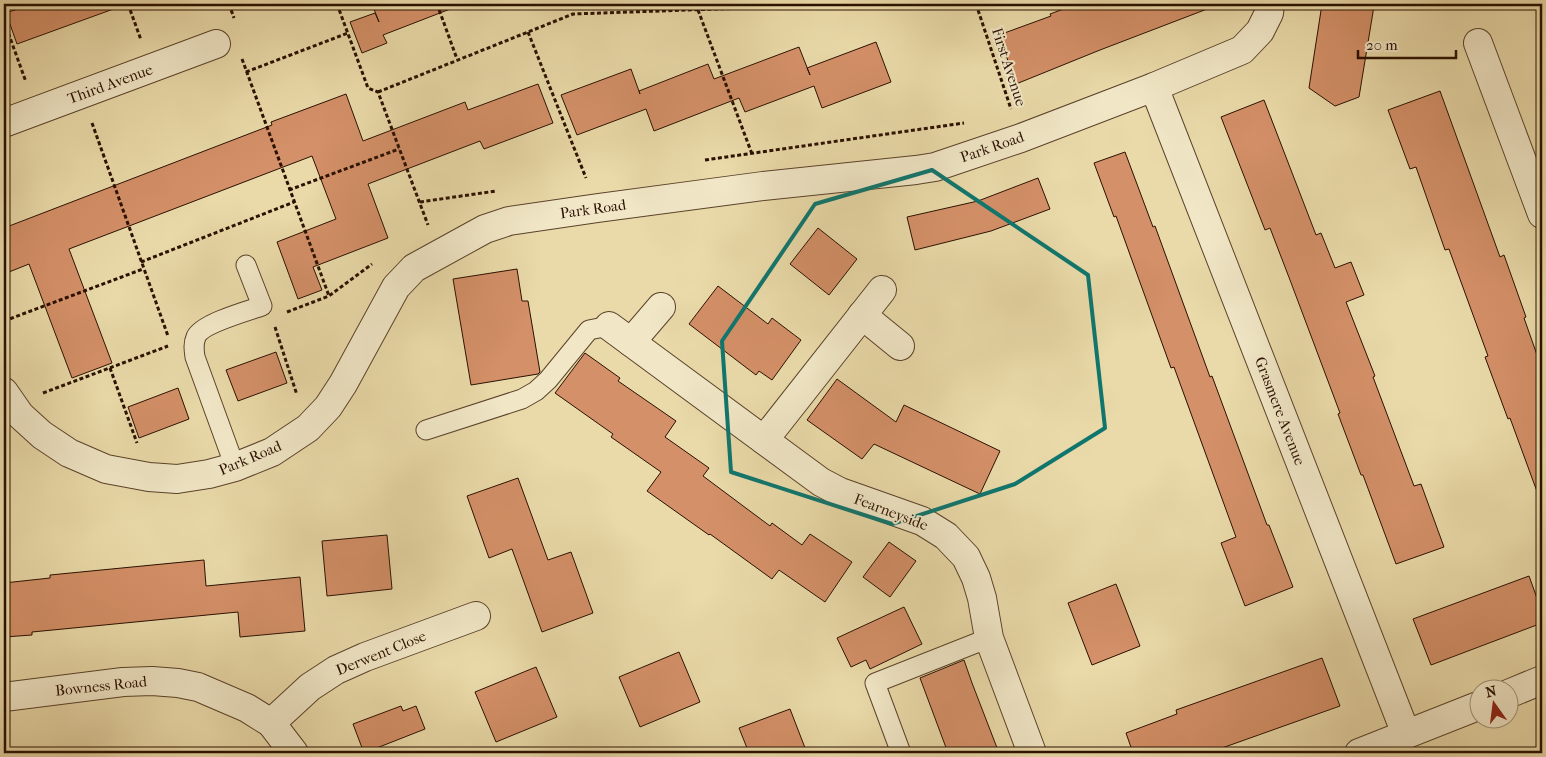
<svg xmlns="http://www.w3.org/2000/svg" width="1546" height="757" viewBox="0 0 1546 757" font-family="'IM FELL French Canon',serif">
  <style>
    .building { fill: #d49068; stroke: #2a1000 }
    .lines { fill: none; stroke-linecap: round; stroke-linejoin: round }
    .service-casing { stroke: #5a422a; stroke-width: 21 }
    .minor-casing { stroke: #5a422a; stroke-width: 30 }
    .path { stroke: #2a1000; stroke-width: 3; stroke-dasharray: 4 2.5; stroke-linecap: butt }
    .service { stroke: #f1e7c7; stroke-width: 19 }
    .minor { stroke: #f1e7c7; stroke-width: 28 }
    .marked { fill: none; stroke: #0f766e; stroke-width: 4; stroke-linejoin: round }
    .labels { text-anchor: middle; stroke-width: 4; stroke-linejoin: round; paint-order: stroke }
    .street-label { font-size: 15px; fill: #2a1000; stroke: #f1e7c7 }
  </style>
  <rect width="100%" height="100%" fill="#eadaa9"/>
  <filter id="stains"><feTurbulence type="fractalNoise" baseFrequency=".004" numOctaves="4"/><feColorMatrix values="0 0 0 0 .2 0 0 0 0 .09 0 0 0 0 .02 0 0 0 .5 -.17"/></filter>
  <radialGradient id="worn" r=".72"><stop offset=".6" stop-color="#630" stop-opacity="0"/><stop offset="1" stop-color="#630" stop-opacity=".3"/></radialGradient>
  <!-- building -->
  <g class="building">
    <polygon points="32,4 119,4 119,7 17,44 6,13"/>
    <polygon points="372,4 458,4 458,6 383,35 387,43 362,53 350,22 375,13 379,22"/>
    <polygon points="1077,4 1215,4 1215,6 1100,50 1016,84 999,35 1051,16 1050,14"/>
    <polygon points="1322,4 1358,4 1374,6 1359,97 1335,106 1309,88"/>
    <polygon points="876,42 891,82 822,108 814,86 745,112 739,98 654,131 646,109 577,135 561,95 631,69 640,94 639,91 708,64 714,79 799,47 810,75 807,68"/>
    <polygon points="538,84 553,123 484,149 480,141 368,184 388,238 313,267 322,290 298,299 277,242 336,219 312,156 69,249 112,363 72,378 29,264 4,274 4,228 272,125 271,122 346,94 363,141 465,102 468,110"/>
    <polygon points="1440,91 1500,257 1504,255 1526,317 1524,318 1542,369 1542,496 1539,497 1510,418 1508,419 1485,357 1488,356 1449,249 1445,250 1416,167 1410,169 1388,110"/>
    <polygon points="1264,100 1316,235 1321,233 1335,268 1351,262 1364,295 1346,302 1375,376 1373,377 1414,486 1421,484 1444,547 1396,564 1363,475 1361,475 1338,414 1340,413 1290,280 1270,228 1265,230 1221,117"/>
    <polygon points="1125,152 1153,227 1155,226 1210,377 1212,376 1267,525 1269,525 1293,587 1245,606 1221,543 1236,537 1174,367 1171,368 1116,216 1114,217 1094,163"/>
    <polygon points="1038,178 1050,209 991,231 915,250 907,217 978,201"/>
    <polygon points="818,228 857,259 829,295 790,264"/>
    <polygon points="517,269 522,301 528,301 540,372 538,374 471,385 453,279"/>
    <polygon points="718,286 768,324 772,318 801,340 772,380 759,371 756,375 689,324"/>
    <polygon points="276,352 287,383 238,401 226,370"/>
    <polygon points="585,353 620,378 618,381 676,421 665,437 709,468 703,476 770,526 772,523 802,545 810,534 852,562 825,602 779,570 772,579 710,534 709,535 647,491 661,472 611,437 613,434 555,393"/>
    <polygon points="837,379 896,422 904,405 1000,451 980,494 874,444 862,459 807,420"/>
    <polygon points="178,388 189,419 139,438 128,407"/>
    <polygon points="518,478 548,560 571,552 593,613 542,632 512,549 489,558 467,496"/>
    <polygon points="387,535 392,589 327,596 322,541"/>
    <polygon points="889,542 916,561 890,597 863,577"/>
    <polygon points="204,560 206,586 300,577 305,631 240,637 238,612 32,632 32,635 4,637 4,583 50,578 50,575"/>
    <polygon points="1529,576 1542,612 1542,623 1431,665 1413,619"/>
    <polygon points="1116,584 1140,646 1092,665 1068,603"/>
    <polygon points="904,607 922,644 870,669 866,660 851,667 837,638"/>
    <polygon points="679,652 700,702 640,727 619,677"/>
    <polygon points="1322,658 1340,706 1208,753 1133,753 1126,733 1177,714 1176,710"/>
    <polygon points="964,660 972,683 999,753 948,753 920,678"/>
    <polygon points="536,667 557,717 496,742 475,692"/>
    <polygon points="401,706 403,711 416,706 425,729 364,753 353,724"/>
    <polygon points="790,709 807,753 749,753 739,728"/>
  </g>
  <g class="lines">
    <!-- service casing -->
    <g class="service-casing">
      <g id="service">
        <polyline points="426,430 522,399 536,391 548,380 589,330 609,326"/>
        <path d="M235 467 195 357C194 350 193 344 196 337 201 324 247 311 262 306L246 265"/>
        <polyline points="901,753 875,683 989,638"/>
      </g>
    </g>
    <!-- minor casing -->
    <g class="minor-casing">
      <g id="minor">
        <polyline points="1478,43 1542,214"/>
        <polyline points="1154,87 1406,734"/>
        <polyline points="4,123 216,44"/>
        <polyline points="862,315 900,346"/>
        <polyline points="609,326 821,482 840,492 922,521 946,536 966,557 976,578 982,598 989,638 1032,753"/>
        <polyline points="631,342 661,307"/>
        <polyline points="4,392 20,415 42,435 69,453 106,469 149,477 177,479 209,474 235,467 272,452 308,428 328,407 343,384 396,287 414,268 485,229 509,221 598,208 763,186 916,170 935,167 1021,138 1154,87 1242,50 1260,31 1269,13 1270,4"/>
        <polyline points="764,440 882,290"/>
        <polyline points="1508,694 1542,680"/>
        <polyline points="4,697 123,682 152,681 178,683 198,687 247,708 271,723 294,753"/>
        <polyline points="271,723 310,687 336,670 365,657 476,616"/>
        <polyline points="1359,753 1478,706"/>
      </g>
    </g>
    <!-- path -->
    <g class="path">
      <polyline points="128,4 141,40"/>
      <polyline points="229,4 234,18"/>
      <polyline points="337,4 368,88 378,92 428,225"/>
      <polyline points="437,4 457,59"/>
      <polyline points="976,4 1011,109"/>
      <polyline points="698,10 752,154"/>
      <polyline points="4,21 26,82"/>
      <polyline points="528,32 586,178"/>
      <polyline points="242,59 329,296"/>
      <polyline points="246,72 348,33"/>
      <polyline points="378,92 573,14 860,4"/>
      <polyline points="92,123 168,336"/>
      <polyline points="705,160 964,123"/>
      <polyline points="289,190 399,149"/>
      <polyline points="420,202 496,191"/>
      <polyline points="141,262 294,202"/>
      <polyline points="287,312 329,296 372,264"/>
      <polyline points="4,321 143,269"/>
      <polyline points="275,327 297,395"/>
      <polyline points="110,368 137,443"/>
      <polyline points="43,393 168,346"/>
    </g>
    <!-- service -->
    <use href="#service" class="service"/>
    <!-- minor -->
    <use href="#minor" class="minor"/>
  </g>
  <!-- marked area -->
  <path class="marked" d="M932 170 1088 275 1105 428 1015 484 892 524 731 472 722 341 815 204Z"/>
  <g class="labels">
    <!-- street labels -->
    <g class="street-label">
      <text transform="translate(1009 67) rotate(72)" y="5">First Avenue</text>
      <text transform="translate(110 84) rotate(-20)" y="5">Third Avenue</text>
      <text transform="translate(992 147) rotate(-19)" y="5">Park Road</text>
      <text transform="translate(593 209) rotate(-8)" y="5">Park Road</text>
      <text transform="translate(1280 411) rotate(69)" y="5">Grasmere Avenue</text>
      <text transform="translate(250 458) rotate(-23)" y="5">Park Road</text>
      <text transform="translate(891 512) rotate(21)" y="5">Fearneyside</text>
      <text transform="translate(381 653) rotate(-22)" y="5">Derwent Close</text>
      <text transform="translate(101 686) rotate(-6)" y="5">Bowness Road</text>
    </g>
  </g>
  <!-- margin -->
  <rect width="1546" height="757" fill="none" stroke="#eadaa9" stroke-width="20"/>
  <rect x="5" y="5" width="1536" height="747" fill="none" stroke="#2a1000" stroke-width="2.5"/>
  <rect x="10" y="10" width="1526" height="737" fill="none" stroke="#2a1000"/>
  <!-- north arrow -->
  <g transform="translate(1494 704) rotate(346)"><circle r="24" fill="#f1e7c7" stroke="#a19177"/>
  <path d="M0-4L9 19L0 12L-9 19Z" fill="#8f2418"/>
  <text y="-8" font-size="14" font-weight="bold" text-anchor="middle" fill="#2a1000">N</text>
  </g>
  <!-- scale -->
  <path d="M1358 50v8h98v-8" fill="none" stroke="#2a1000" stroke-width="2.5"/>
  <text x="1366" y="50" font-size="15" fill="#2a1000" stroke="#f1e7c7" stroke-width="4" paint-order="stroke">20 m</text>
  <rect width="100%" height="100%" filter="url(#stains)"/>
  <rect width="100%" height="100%" fill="url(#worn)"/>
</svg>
